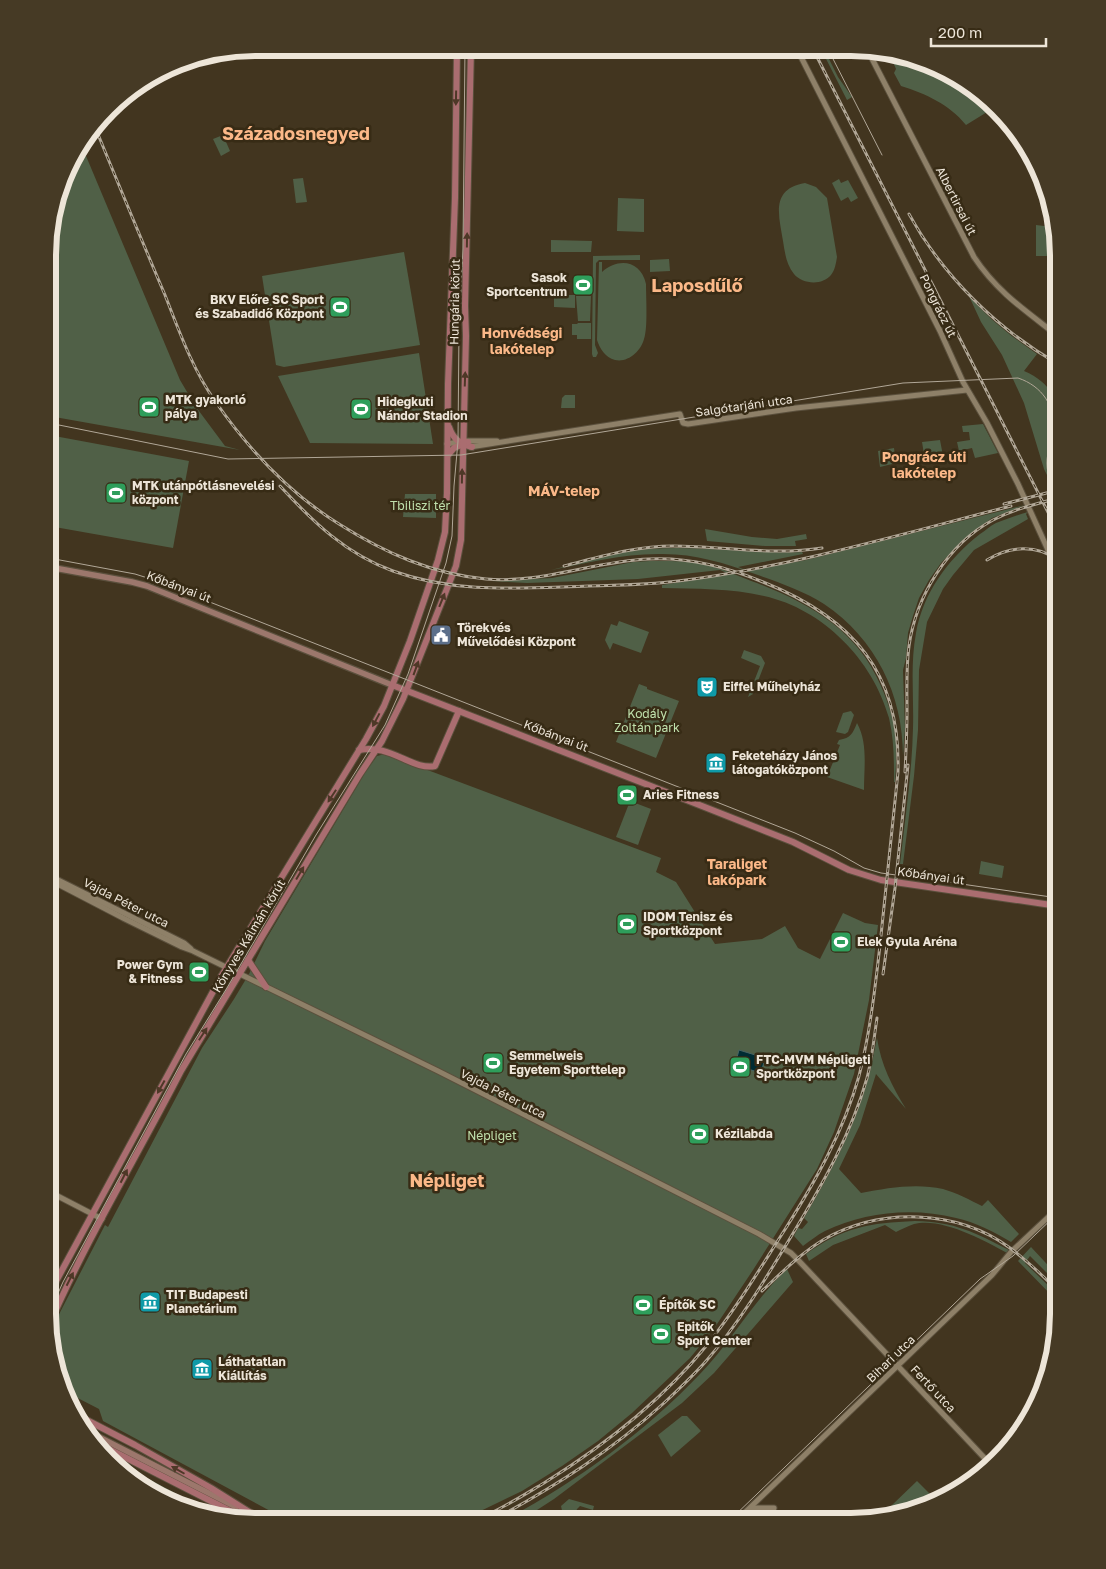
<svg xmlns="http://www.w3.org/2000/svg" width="1106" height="1569" viewBox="0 0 1106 1569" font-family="'Golos Text',sans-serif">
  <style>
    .green { fill: #506047 }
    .water { fill: #002c33; stroke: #476464 }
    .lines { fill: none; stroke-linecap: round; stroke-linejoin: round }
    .tertiary-casing { stroke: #5b503d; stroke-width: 7 }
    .secondary-casing { stroke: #5b503d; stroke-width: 8 }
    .primary-casing { stroke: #5b503d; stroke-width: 8 }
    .tertiary { stroke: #8e8068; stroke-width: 5 }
    .secondary { stroke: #9c776c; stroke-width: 5.5 }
    .primary { stroke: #aa6d70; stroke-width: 6 }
    .tram { stroke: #b1a797; stroke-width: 1 }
    .rail-casing { stroke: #b1a797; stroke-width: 3 }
    .rail { stroke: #372b15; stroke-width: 1; stroke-dasharray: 4; stroke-linecap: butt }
    .oneway { fill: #4e3827 }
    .labels { text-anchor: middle; stroke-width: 5; stroke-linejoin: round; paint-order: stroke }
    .street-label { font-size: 12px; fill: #ede5d8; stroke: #372b15 }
    .poi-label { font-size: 12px; font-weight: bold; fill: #ede5d8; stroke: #372b15; text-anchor: start }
    .park-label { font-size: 12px; fill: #c0e1ad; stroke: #372b15 }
    .neighbourhood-label { font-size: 14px; font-weight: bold; fill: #fbb888; stroke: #372b15 }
    .district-label { font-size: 18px; font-weight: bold; fill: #fbb888; stroke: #372b15 }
    .rim { fill: none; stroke: #ede5d8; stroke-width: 6 }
  </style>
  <rect width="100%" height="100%" fill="#42351f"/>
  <!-- green -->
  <g class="green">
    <polygon points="821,49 824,49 838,77 852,97 847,100"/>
    <path d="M883 51 930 63 977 90 992 109 966 125C949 104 926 94 901 86L894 73 896 69 893 62 888 61Z"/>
    <polygon points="223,135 230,151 221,156 213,139"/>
    <polygon points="81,144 180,380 196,407 225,446 240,450 49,416 49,228 75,151"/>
    <polygon points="303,178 307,202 296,203 293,179"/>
    <polygon points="839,179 841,183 848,180 858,198 851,202 848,197 841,201 832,183"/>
    <path d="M805 183 816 187 827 198 837 257C836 263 835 270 831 275 822 286 802 284 794 274 786 264 785 253 783 241 779 216 770 189 805 183Z"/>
    <polygon points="618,198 644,199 644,232 617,231"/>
    <polygon points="1036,225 1052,227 1057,248 1056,256 1036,256"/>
    <polygon points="551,240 592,241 591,252 551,252"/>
    <polygon points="404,252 420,345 284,367 276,365 262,276"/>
    <polygon points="640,255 640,260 599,260 596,263 595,345 598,353 596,357 593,357 592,354 593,256"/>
    <polygon points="669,259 670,271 650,272 650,260"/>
    <path d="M599 262H602V272C619 257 641 261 646 284 646 297 648 329 644 339 641 351 628 363 615 360 605 357 600 349 597 340Z"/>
    <path d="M968 294C987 318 1012 337 1037 354L1024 371C1075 393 1052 435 1056 476L1050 481 1044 469 1024 403 1002 355 981 322Z"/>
    <polygon points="554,295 575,295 575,308 554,307"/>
    <polygon points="576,296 591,296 590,321 578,321"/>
    <polygon points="578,323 591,323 591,339 577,339 577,335 572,335 572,324 577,324"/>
    <polygon points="419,353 433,444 310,443 278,376"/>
    <polygon points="565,395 575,395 575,408 561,408 562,398"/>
    <polygon points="983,424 998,453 975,458 972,448 959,451 957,442 970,440 969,432 963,432 962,426"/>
    <polygon points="49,435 189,461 173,548 49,526"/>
    <polygon points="940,440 944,461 932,463 930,453 924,454 922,442"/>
    <polygon points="894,448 896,463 880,467 878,451"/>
    <polygon points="405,494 436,494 436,518 403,517"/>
    <path d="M1025 505 992 518 963 540 941 563 929 580 919 598 913 616 908 633 906 658 903 670 905 729 903 756C903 695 876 639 824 604 804 591 778 582 755 574 724 563 696 554 663 554 625 553 588 563 551 570 583 562 616 551 649 549 699 545 751 554 802 552L803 554 738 567 748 571 806 560Z"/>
    <path d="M1028 512 1026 514 1028 519 974 550 953 575 943 589 927 622 919 670 918 730 914 776 903 864H900C905 819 912 773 913 728 914 697 910 665 916 633 923 593 948 559 980 534 985 531 990 526 996 523 1006 519 1017 515 1028 512Z"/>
    <polygon points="705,529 752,537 777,539 806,534 807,539 795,541 796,546 765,546 707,541"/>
    <path d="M650 561C668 561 689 560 707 565 724 569 740 577 757 583 811 604 857 630 881 686 888 702 894 719 896 737 897 752 896 767 895 782H894C894 760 894 739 889 718 873 660 823 609 764 596 731 588 696 589 662 588V585L729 574 720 570 638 579 527 583 491 581 552 578 633 562Z"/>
    <polygon points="619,621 649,632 641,653 613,643 610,650 605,640 611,624 617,626"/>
    <polygon points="744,650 761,656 765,663 753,694 748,697 760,666 741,658"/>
    <polygon points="639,684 647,687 647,689 679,701 656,758 616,742"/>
    <polygon points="851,711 854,715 848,732 845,734 836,732 843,713"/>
    <path d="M857 723C868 743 864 767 864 790L827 777 840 745 837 744 839 740C851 738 853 733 857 723Z"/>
    <polygon points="385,754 661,858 656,872 676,882 715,944 762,939 785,926 798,948 820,959 843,913 865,923 878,925 869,1000 854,1074 834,1132 817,1169 753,1270 713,1330 690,1358 632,1413 598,1441 562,1466 522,1491 462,1520 287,1520 103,1421 99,1409 66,1392 53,1338 54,1324 105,1225 108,1227 202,1048 234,999 249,974 265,941 365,773 377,756"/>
    <polygon points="630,801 651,809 638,845 616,837"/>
    <polygon points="981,861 1004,866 1002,878 979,874"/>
    <path d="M877 1038C881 1065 892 1086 906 1109L876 1074 860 1125 839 1169 861 1193C887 1188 916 1183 943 1189 957 1193 970 1200 982 1206L988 1200 1019 1234 1011 1242C994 1232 975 1222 956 1218 913 1207 864 1212 825 1231 817 1235 810 1241 803 1246L794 1236 798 1228 802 1229 808 1222 804 1218C830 1174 854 1129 868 1079 872 1066 874 1051 877 1038Z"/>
    <path d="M915 1221C955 1222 974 1232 1009 1250L1007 1253C984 1240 941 1217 914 1224 908 1226 902 1229 896 1232L885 1225 833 1245 809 1261 806 1254C844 1227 869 1223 915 1221Z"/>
    <polygon points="1031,1247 1058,1276 1058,1284 1030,1256 1025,1263 1058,1295 1058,1302 1018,1261"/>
    <path d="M787 1269 793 1282 714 1373 682 1403 554 1499 520 1521H503C576 1482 643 1434 700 1374 732 1341 754 1300 787 1269Z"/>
    <polygon points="682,1416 687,1416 701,1431 671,1457 658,1435"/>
    <polygon points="147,1478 190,1501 190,1502 184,1508 176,1506 150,1491"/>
    <polygon points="917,1481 937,1501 894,1512 890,1507"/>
    <polygon points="569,1499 594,1506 593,1510 580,1506 577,1509 573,1521 563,1521 563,1515 561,1506"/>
  </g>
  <!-- water -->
  <polygon class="water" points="739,1050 765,1058 761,1073 735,1065"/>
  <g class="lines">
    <!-- tertiary casing -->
    <g class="tertiary-casing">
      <g id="tertiary">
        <polyline points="797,49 940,331 963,382 987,423 1018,484 1058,572"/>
        <path d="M867 49 974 257C997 292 1026 311 1058 336"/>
        <polyline points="447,444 463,441 497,441"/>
        <polyline points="470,447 680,414 683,423 688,424 796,408 967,390"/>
        <polyline points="48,875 184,943 191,949"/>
        <polyline points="48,879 123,918 182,947 193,951 438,1071 759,1234 791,1253 799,1261 992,1466"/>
        <polyline points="48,1191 102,1219"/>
        <polyline points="751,1508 774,1508"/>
        <polyline points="736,1521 992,1275 1011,1252 1058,1208"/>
      </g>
    </g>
    <!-- secondary casing -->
    <g class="secondary-casing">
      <g id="secondary">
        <polyline points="49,567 132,582 147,586 392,685"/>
        <polyline points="91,1433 236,1507"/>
      </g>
    </g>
    <!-- primary casing -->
    <g class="primary-casing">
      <g id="primary">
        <path d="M449 427C453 439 460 444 472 447"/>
        <polyline points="448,455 454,448 468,442"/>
        <polyline points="392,685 702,806 793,842 849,870 881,880 1058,906"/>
        <path d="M359 750C389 743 413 771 435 766L459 711"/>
        <polyline points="248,960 266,987"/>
        <polyline points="48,1296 222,975 366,739 384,706 410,641 438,560 445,532 447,493 448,384 455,198 457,48"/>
        <path d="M50 1323C88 1236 138 1155 181 1071L360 774 382 741 403 699 456 566 461 540 466 336 465 306 471 48"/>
        <polyline points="77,1415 135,1445 211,1488 262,1520"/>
        <polyline points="101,1445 248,1520"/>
      </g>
    </g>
    <!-- tertiary -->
    <use href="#tertiary" class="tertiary"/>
    <!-- secondary -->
    <use href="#secondary" class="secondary"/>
    <!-- primary -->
    <use href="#primary" class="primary"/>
    <!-- tram -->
    <g class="tram">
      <polyline points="828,49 882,155"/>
      <path d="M49 423 228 459 461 455 903 383 1018 378C1042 386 1056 406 1053 432 1051 442 1047 452 1047 463 1047 476 1052 488 1058 500"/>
      <polyline points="49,558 135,574 154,580 795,833 834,851 864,868 881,873 934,880 1058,898"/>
      <polyline points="48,1316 63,1282 186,1054 227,988 316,835 385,725 408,674 446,563 452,536 454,486 458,441 459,328 463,249 465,48"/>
      <polyline points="729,1521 980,1279 1013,1256 1058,1213"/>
    </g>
    <!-- rail casing -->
    <g class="rail-casing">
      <g id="rail">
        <polyline points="813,49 1058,532"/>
        <path d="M95 127C118 183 141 239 165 295 179 331 193 370 215 401 249 450 289 493 339 524 385 553 432 574 486 579 542 584 594 561 649 559 689 557 727 567 763 582 853 618 901 673 898 772 892 830 886 888 880 945 875 989 870 1033 859 1076 843 1133 815 1182 784 1231 759 1270 736 1309 707 1345 662 1401 605 1445 544 1483 522 1496 500 1510 476 1520"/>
        <path d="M909 214C943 276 997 329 1058 364"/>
        <path d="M280 486C313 522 346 554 393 571 448 591 504 589 562 587 600 585 640 586 678 581 791 567 901 534 1011 506"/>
        <polyline points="1004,504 1058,490"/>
        <path d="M987 560C1010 546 1036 544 1058 560"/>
        <path d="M564 566C600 557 635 546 673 546 723 546 772 556 822 548"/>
        <path d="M905 772C906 752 907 731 907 711 907 689 906 667 909 646 916 596 948 544 993 520 1014 509 1036 504 1058 498"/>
        <polyline points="883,974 895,888 908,765"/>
        <path d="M762 1291C781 1273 800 1254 823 1240 880 1207 957 1209 1010 1248 1028 1261 1043 1276 1058 1291"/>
        <path d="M493 1520C556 1486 611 1451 664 1403 679 1389 694 1375 707 1360 740 1322 766 1278 792 1235 822 1185 851 1135 867 1078 872 1059 874 1038 877 1018"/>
      </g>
    </g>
    <!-- rail -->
    <use href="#rail" class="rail"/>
  </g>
  <!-- one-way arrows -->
  <defs><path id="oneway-solid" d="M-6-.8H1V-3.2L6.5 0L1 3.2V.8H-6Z" transform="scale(1.25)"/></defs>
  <g class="oneway">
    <use href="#oneway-solid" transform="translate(456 98) rotate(91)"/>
    <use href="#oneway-solid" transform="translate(467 240) rotate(-89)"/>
    <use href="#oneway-solid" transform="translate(465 379) rotate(-88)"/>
    <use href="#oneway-solid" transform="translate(462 476) rotate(-89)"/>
    <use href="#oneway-solid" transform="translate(442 600) rotate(-68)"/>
    <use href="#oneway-solid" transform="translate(416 668) rotate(-70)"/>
    <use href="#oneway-solid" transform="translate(376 720) rotate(118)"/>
    <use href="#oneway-solid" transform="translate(332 796) rotate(123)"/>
    <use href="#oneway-solid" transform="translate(300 873) rotate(-59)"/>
    <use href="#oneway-solid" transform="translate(203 1034) rotate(-57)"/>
    <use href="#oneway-solid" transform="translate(161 1087) rotate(119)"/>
    <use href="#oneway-solid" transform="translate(124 1176) rotate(-63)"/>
    <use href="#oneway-solid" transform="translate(70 1279) rotate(-63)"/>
    <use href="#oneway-solid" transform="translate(178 1470) rotate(-150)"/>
  </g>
  <!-- icons -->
  <defs>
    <g id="stadium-square" transform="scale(1.125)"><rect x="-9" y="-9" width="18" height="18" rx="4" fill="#2e9e5b" stroke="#372b15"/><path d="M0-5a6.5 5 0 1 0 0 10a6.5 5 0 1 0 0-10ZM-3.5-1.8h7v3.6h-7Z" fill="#fff"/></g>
    <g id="civic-square" transform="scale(1.125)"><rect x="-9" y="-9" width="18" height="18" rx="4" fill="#5c6f8a" stroke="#372b15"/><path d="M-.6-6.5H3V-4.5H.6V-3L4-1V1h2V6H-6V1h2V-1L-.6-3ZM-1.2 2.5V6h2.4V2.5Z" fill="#fff"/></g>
    <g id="theatre-square" transform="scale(1.125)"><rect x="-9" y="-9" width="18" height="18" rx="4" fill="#0f9aa8" stroke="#372b15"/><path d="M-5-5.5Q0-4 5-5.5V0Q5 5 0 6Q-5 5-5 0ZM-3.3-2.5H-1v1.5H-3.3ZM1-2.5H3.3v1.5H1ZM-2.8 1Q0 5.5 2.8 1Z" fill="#fff"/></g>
    <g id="museum-square" transform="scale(1.125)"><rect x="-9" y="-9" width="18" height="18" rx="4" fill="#0f9aa8" stroke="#372b15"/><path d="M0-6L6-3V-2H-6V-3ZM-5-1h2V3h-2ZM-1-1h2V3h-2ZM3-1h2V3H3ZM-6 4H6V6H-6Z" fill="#fff"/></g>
  </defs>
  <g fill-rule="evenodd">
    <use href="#stadium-square" x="583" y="285"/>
    <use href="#stadium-square" x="340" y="307"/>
    <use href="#stadium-square" x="149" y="407"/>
    <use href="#stadium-square" x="361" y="409"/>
    <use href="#stadium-square" x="116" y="493"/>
    <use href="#civic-square" x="441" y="635"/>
    <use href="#theatre-square" x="707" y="687"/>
    <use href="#museum-square" x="716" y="763"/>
    <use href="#stadium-square" x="627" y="795"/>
    <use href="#stadium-square" x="627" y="924"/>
    <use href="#stadium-square" x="841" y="942"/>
    <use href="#stadium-square" x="199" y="972"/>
    <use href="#stadium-square" x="493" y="1063"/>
    <use href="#stadium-square" x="740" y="1067"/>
    <use href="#stadium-square" x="699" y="1134"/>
    <use href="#museum-square" x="150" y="1302"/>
    <use href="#stadium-square" x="643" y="1305"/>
    <use href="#stadium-square" x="661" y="1334"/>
    <use href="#museum-square" x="202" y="1369"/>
  </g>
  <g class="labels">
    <!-- street labels -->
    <g class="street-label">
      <text transform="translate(956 201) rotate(63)" y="4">Albertirsai út</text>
      <text transform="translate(455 302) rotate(-89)" y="4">Hungária körút</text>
      <text transform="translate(938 306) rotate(64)" y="4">Pongrácz út</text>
      <text transform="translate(744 406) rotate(-8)" y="4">Salgótarjáni utca</text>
      <text transform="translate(179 587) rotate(21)" y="4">Kőbányai út</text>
      <text transform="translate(556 736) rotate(21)" y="4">Kőbányai út</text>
      <text transform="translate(931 876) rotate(8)" y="4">Kőbányai út</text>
      <text transform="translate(126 903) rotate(27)" y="4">Vajda Péter utca</text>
      <text transform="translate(249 936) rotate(-59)" y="4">Könyves Kálmán körút</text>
      <text transform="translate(503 1094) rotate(27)" y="4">Vajda Péter utca</text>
      <text transform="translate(891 1359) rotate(-44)" y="4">Bihari utca</text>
      <text transform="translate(933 1389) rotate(47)" y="4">Fertő utca</text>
    </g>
    <!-- poi labels -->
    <g class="poi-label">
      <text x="567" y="282" text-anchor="end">Sasok<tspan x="567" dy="14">Sportcentrum</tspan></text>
      <text x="324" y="304" text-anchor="end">BKV Előre SC Sport<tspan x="324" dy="14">és Szabadidő Központ</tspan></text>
      <text x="165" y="404">MTK gyakorló<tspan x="165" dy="14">pálya</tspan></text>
      <text x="377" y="406">Hidegkuti<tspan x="377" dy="14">Nándor Stadion</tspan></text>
      <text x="132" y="490">MTK utánpótlásnevelési<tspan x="132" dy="14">központ</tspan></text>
      <text x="457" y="632">Törekvés<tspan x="457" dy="14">Művelődési Központ</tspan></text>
      <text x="723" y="691">Eiffel Műhelyház</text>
      <text x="732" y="760">Feketeházy János<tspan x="732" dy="14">látogatóközpont</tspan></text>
      <text x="643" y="799">Aries Fitness</text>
      <text x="643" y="921">IDOM Tenisz és<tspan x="643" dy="14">Sportközpont</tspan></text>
      <text x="857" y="946">Elek Gyula Aréna</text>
      <text x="183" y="969" text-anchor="end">Power Gym<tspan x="183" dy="14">&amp; Fitness</tspan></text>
      <text x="509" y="1060">Semmelweis<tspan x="509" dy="14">Egyetem Sporttelep</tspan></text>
      <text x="756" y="1064">FTC-MVM Népligeti<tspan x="756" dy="14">Sportközpont</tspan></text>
      <text x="715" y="1138">Kézilabda</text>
      <text x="166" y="1299">TIT Budapesti<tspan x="166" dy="14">Planetárium</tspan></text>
      <text x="659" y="1309">Építők SC</text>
      <text x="677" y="1331">Epitők<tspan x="677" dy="14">Sport Center</tspan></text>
      <text x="218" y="1366">Láthatatlan<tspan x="218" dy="14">Kiállítás</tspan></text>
    </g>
    <!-- park labels -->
    <g class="park-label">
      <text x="420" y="510">Tbiliszi tér</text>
      <text x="647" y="718">Kodály<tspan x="647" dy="14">Zoltán park</tspan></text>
      <text x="492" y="1140">Népliget</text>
    </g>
    <!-- neighbourhood labels -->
    <g class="neighbourhood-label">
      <text x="522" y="338">Honvédségi<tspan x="522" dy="16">lakótelep</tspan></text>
      <text x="924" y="462">Pongrácz úti<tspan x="924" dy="16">lakótelep</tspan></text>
      <text x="564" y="496">MÁV-telep</text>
      <text x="737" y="869">Taraliget<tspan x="737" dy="16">lakópark</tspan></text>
    </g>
    <!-- district labels -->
    <g class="district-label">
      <text x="296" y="140">Századosnegyed</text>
      <text x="697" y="292">Laposdűlő</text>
      <text x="447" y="1187">Népliget</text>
    </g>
  </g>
  <!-- crop -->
  <path d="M0 0H1106V1569H0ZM255 56H851A199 199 0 0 1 1050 255V1314A199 199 0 0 1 851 1513H255A199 199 0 0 1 56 1314V255A199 199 0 0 1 255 56Z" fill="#463a25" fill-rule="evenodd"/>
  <path class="rim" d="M255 56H851A199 199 0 0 1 1050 255V1314A199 199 0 0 1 851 1513H255A199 199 0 0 1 56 1314V255A199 199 0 0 1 255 56Z"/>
  <!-- scale -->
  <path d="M931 38v8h115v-8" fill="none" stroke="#ede5d8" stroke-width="2.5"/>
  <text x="938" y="38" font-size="15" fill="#ede5d8" stroke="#372b15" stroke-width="4" paint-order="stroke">200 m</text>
</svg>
